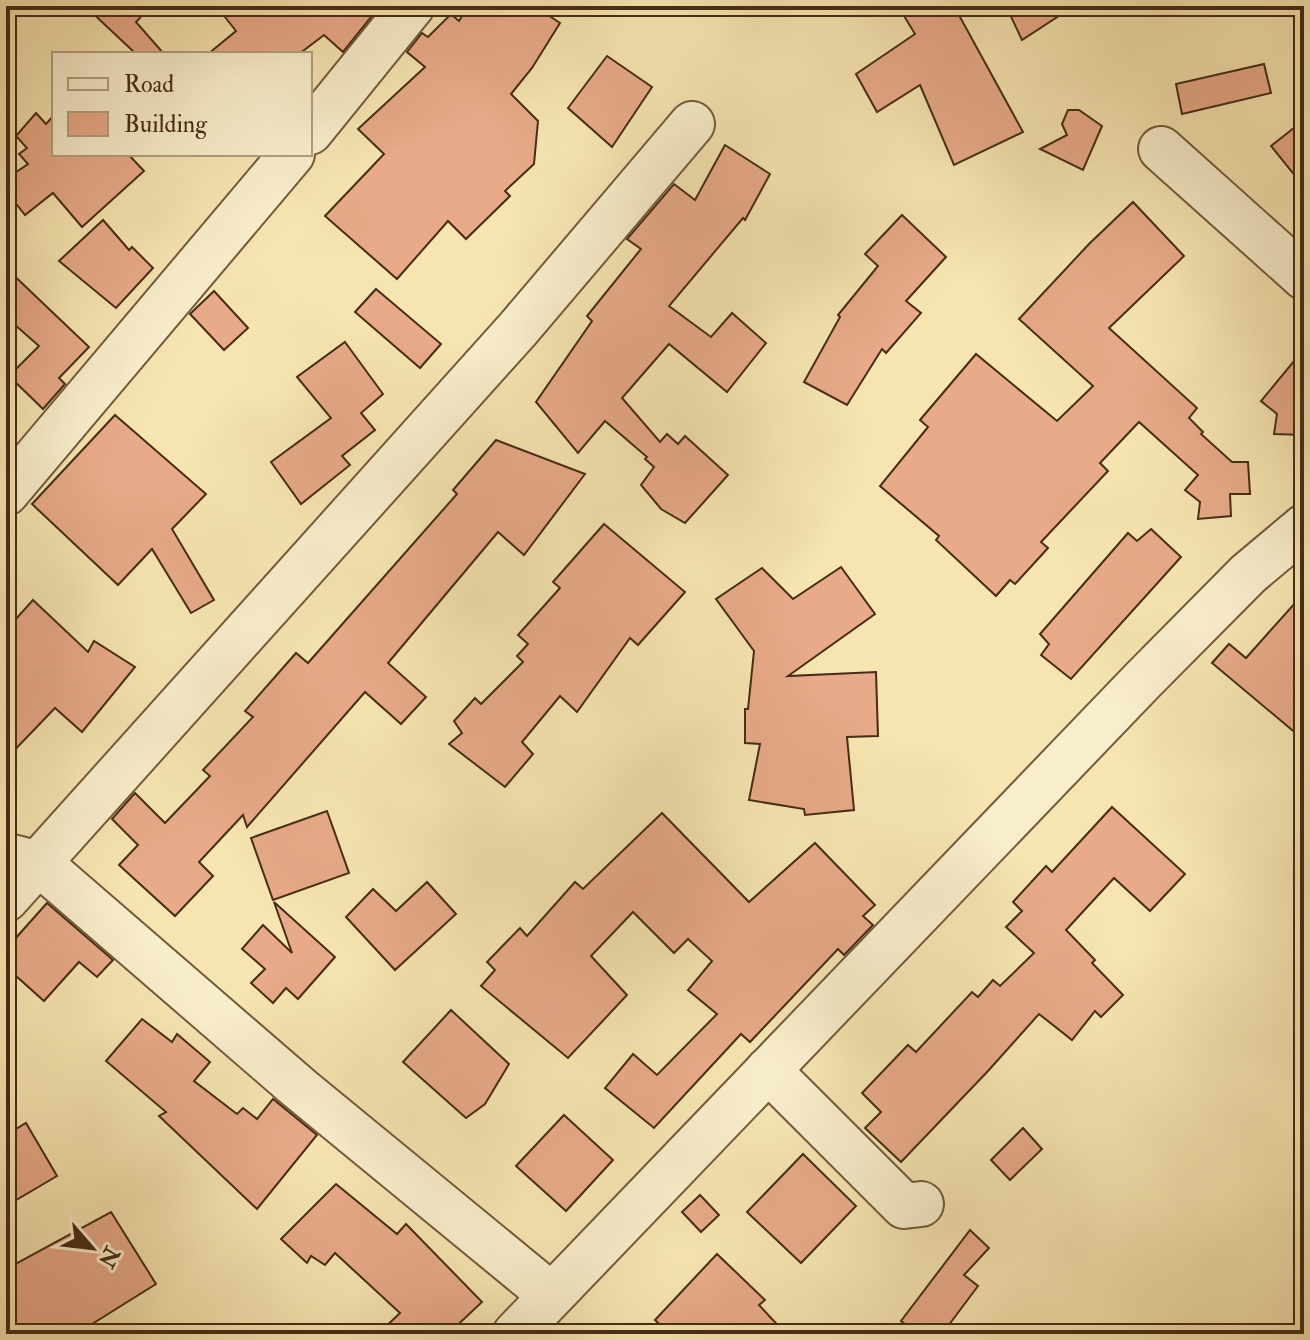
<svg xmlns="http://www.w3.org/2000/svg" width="1310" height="1340" viewBox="0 0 1310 1340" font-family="'IM FELL Double Pica',serif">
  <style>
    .building { fill: #e8aa88; stroke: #462c14; stroke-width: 2 }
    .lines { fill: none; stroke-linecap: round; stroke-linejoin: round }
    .minor-casing { stroke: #725a3b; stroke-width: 48 }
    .minor { stroke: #f9eecc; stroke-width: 44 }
  </style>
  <rect width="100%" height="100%" fill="#f6e5b1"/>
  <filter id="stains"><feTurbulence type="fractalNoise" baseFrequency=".0025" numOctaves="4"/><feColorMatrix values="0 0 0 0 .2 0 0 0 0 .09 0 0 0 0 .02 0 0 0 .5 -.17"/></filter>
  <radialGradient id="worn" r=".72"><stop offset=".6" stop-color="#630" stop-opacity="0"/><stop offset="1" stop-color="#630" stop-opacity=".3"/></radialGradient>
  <!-- building -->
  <g class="building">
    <polygon points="85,6 151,6 136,22 164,54 136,54"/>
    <polygon points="239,6 380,6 343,52 324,35 299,54 208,54 236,31 225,17"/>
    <polygon points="468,6 557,6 551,17 560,23 532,68 511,94 538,121 534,164 505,191 510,196 466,239 448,221 397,279 325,216 384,154 358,129 425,67 407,52 422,33 428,37 451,14 459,21"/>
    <polygon points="898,6 954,6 1023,132 954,165 920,85 877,112 856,74 915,34"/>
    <polygon points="1006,6 1074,6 1022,40"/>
    <polygon points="607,56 652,87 612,147 568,108"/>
    <polygon points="1264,64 1271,93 1182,114 1176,84"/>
    <polygon points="1068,110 1079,110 1102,126 1083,170 1040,149 1067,135 1062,124"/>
    <polygon points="36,113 46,124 54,115 54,154 128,154 144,171 82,227 53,193 25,215 6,191 6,179 28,164 19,154 27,148 16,136"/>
    <polygon points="1304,120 1304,187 1271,146"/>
    <polygon points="725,145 770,174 745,220 743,218 669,306 711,337 732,313 766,343 727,392 669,344 622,398 660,442 667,434 678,444 685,436 728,475 685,523 661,509 641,485 654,467 645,459 647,457 605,421 578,453 536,402 592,321 587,316 641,249 627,239 674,184 695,200"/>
    <polygon points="1133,202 1184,256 1109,328 1197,408 1189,418 1203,432 1201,434 1232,462 1248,462 1250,494 1230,494 1231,516 1198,519 1200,502 1185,490 1198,475 1139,422 1100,463 1108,471 1041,542 1048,548 1015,584 1010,580 996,596 936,540 939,536 880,486 928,427 920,420 976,354 1057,421 1093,386 1019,319 1089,244"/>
    <polygon points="902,215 946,257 906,301 921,313 886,353 882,349 847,405 804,382 840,317 838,315 878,266 865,254"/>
    <polygon points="103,220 129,250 132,247 153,268 116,308 59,261"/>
    <polygon points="6,268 89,347 59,378 65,384 43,409 9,376 39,346 6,317"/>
    <polygon points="376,289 441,344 420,368 355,312"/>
    <polygon points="214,291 248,328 224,350 190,314"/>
    <polygon points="345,342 383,394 361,413 375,430 342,456 350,465 301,504 271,462 331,418 297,377"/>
    <polygon points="1304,349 1304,435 1274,434 1277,414 1261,401"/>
    <polygon points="115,415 206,494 172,529 214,600 191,613 152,549 118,585 32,504"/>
    <polygon points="496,440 585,474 524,555 498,532 388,663 426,697 401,724 365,692 247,827 243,815 199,862 213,876 175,916 119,865 138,845 112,819 135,793 165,823 210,776 203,770 253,717 245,711 296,653 308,663 457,494 453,490"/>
    <polygon points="604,524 685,592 638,645 630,638 577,712 560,696 522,742 533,754 505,787 449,744 462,733 454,721 475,698 481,704 523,662 517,656 528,644 518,635 560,588 553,582"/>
    <polygon points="1151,529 1181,557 1071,679 1041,655 1049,644 1040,634 1128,533 1137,541"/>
    <polygon points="841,567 875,614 788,676 876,672 878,736 847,737 854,810 805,815 804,809 749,800 760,744 745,743 745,709 748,709 754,651 716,599 762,568 793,599"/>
    <polygon points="1304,593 1304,740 1212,663 1229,644 1246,658"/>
    <polygon points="33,600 88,652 94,641 135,667 82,732 55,708 6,759 6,630"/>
    <polygon points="1112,807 1185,874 1150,911 1114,878 1066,930 1095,960 1092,963 1123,995 1101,1017 1095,1011 1072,1040 1039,1014 988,1071 901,1162 865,1128 881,1112 862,1093 908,1045 916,1052 972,992 978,997 993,980 1000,986 1034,953 1006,927 1022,911 1013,902 1046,866 1052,872"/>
    <polygon points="327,811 349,873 273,900 251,838"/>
    <polygon points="662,813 749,902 815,843 875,905 863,916 873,925 844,955 838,949 750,1042 741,1034 654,1128 605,1088 633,1054 657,1075 717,1014 688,990 712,961 688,939 674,953 633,912 591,956 627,995 568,1058 481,986 495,970 487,962 520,928 527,936 575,882 583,889"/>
    <polygon points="427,882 456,914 395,970 346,917 373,889 396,911"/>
    <polygon points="274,902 335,957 298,999 286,988 273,1003 251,983 265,969 242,949 263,925 292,953"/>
    <polygon points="47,903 113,960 97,977 79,962 44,1001 6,967 6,949"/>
    <polygon points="451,1010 509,1064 485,1104 466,1118 403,1062"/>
    <polygon points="142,1019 172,1042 177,1034 210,1062 194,1081 237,1114 243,1108 257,1119 273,1099 317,1135 257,1209 159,1116 166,1112 106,1061"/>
    <polygon points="564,1115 613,1160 566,1211 516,1166"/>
    <polygon points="26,1123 57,1176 6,1206 6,1135"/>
    <polygon points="1023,1128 1042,1149 1010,1180 991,1160"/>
    <polygon points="803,1154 856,1206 801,1263 747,1212"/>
    <polygon points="336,1184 397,1234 406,1224 482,1302 448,1334 378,1334 400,1313 335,1253 325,1265 311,1256 307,1263 281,1239"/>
    <polygon points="700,1195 719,1215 701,1232 682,1212"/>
    <polygon points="111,1212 156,1284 76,1334 14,1334 6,1319 6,1269"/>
    <polygon points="970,1230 989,1248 964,1275 978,1286 942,1334 918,1334 901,1321"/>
    <polygon points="717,1254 765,1300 759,1305 786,1334 670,1334 655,1320"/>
  </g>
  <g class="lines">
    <!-- minor casing -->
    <g class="minor-casing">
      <g id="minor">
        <polyline points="310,132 412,6"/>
        <polyline points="1161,149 1304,277"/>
        <polyline points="6,493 292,154"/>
        <polyline points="12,857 40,864 299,1088 551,1295"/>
        <polyline points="6,899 518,329 692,124"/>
        <polyline points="768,1070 904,1206 921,1204"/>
        <polyline points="515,1334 1142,681 1248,574 1304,527"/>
      </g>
    </g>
    <!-- minor -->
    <use href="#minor" class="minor"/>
  </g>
  <!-- margin -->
  <rect width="1310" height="1340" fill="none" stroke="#f6e5b1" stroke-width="32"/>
  <rect x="8" y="8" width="1294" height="1324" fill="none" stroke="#462c14" stroke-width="4"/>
  <rect x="16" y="16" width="1278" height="1308" fill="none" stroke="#462c14" stroke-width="2"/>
  <!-- legend -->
  <rect x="52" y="52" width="260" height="104" fill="#f9eecc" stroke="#b1a082" stroke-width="2"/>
  <rect x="68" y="78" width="40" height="12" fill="#f9eecc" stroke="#b1a082" stroke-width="2"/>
  <text x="124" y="92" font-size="24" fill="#462c14">Road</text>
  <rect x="68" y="112" width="40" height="24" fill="#e8aa88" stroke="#b1a082" stroke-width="2"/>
  <text x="124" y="132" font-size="24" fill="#462c14">Building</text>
  <!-- north arrow -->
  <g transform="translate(92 1248) rotate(118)" stroke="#f9eecc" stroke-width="6" paint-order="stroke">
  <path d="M0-6L14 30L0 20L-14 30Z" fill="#462c14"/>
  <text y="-12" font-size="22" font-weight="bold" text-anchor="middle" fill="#462c14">N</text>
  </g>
  <rect width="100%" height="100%" filter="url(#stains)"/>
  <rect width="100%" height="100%" fill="url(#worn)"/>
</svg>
